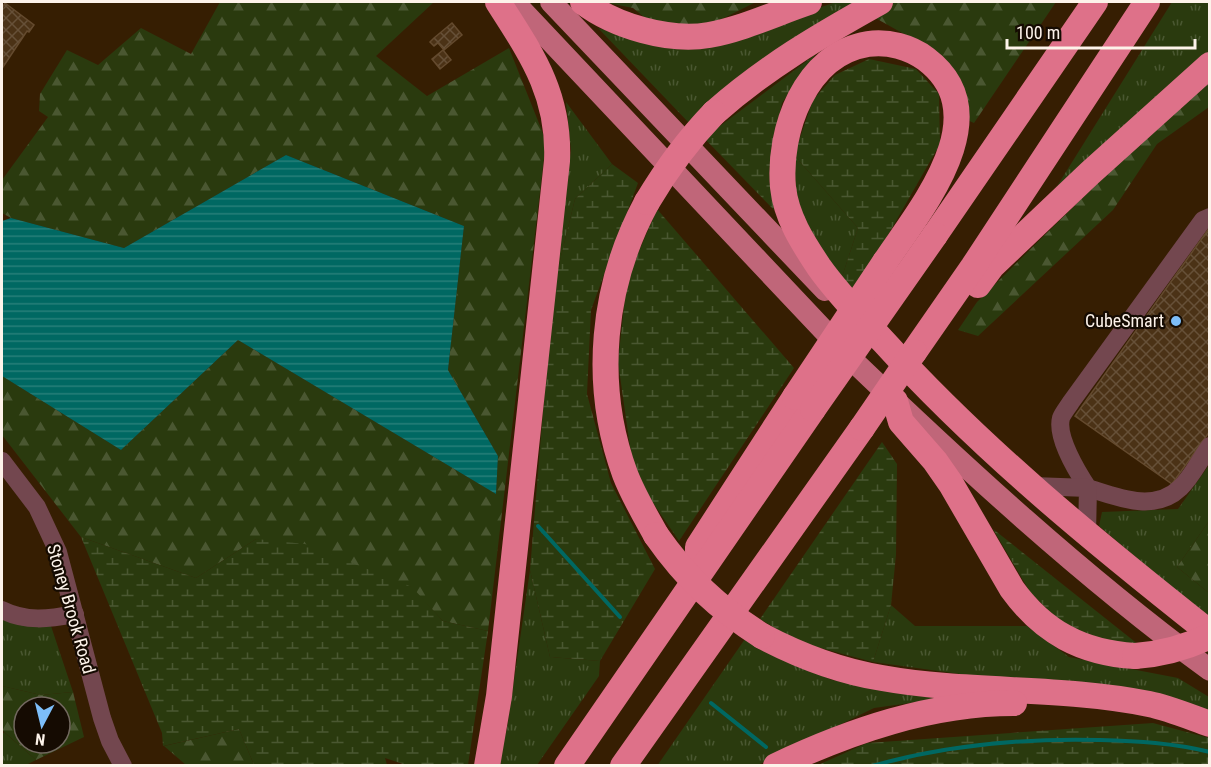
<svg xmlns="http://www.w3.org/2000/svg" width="1211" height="767" viewBox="0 0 1211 767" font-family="'Roboto Condensed',sans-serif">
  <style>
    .grass { fill: url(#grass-tufts) }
    .forest { fill: url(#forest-firs); fill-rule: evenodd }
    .wetland { fill: url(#wetland-marsh) }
    .water { fill: url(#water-rules) }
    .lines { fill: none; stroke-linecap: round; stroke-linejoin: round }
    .stream { stroke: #006862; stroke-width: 4 }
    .building { fill: url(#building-cross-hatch); stroke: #644a2e; stroke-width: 1.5 }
    .minor { stroke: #73474f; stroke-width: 18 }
    .major { stroke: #c06679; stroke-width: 22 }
    .highway { stroke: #de7189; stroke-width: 26 }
    .highway-bridge { stroke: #de7189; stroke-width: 26 }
    .poi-dot { fill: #7dbef9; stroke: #150b02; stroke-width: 2 }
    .labels { text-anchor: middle; stroke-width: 4.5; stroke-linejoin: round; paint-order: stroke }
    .poi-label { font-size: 18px; fill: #fdf3ea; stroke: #150b02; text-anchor: end }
    .street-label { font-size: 18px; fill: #fdf3ea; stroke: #150b02 }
  </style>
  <defs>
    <pattern id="grass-tufts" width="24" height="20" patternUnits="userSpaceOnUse" patternTransform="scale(1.5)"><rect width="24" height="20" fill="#2a3a0e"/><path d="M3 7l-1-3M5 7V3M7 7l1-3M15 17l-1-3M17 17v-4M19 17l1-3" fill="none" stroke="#4a5731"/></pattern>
    <pattern id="forest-firs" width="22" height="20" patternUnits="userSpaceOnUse" patternTransform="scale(1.5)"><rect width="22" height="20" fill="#2a3a0e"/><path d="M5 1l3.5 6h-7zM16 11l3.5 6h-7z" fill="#4a5731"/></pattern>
    <pattern id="wetland-marsh" width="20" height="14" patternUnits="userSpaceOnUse" patternTransform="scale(1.5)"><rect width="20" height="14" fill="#2a3a0e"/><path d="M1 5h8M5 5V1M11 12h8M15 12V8" fill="none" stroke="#4a5731"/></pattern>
    <pattern id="water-rules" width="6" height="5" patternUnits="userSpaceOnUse" patternTransform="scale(1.5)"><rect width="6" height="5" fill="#006862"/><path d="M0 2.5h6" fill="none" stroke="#267e79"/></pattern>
    <pattern id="building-cross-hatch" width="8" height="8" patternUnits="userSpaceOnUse" patternTransform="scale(1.5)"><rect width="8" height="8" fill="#4b3216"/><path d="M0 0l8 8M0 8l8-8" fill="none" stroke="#665038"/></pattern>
  </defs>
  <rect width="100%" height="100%" fill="#361e02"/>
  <!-- grass -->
  <g class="grass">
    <polygon points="836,2 862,2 690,124 598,28 666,48 732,38"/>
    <polygon points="1172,2 1209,2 1210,53 1054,191"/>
    <polygon points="566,102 612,164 575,199 553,289 571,150"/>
    <polygon points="794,155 858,228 841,280 797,212"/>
    <polygon points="1209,465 1209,521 1177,567 1209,593 1209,619 1099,526 1102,512 1178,509"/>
    <polygon points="530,570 550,657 600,661 599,676 537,765 496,766 507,729"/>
    <polygon points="891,605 915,626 1027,626 1069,657 1178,678 1209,697 1209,716 1075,690 873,662"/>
    <polygon points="2,617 51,626 73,692 41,695 2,686"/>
    <polygon points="745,639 832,680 946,698 874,708 758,765 657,766"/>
    <polygon points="4,732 36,760 26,765 2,766 2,735"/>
  </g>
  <!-- forest -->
  <g class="forest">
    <polygon points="220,2 434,2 376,56 427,96 509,48 546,141 488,631 443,621 411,587 256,539 196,578 81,537 2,435 2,376 121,450 238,340 496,494 498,456 448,370 464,226 286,155 124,248 11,218 2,213 2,180 48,117 39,111 40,94 67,50 98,65 141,28 191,54"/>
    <polygon points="603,2 756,2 718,21 687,28 656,27 633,8"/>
    <polygon points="894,2 1056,2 974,123 965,119 913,39 870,15"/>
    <polygon points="1209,73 1209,107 1157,144 1113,210 978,336 958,330 977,302"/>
    <polygon points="1209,521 1209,593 1177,567"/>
    <path d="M2 686 41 695 73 692 84 737 36 760 2 730ZM24 707H60V743H24Z"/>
    <polygon points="239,729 254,765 186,765 164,746"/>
  </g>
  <!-- wetland -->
  <g class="wetland">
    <polygon points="816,54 782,103 770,160 774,210 704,138"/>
    <polygon points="869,59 916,69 939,94 940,144 856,291 841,280 858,228 794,155 813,100 835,75"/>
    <polygon points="612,164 638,183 591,310 587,394 611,483 655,569 600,661 550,657 530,570 553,289 575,199"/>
    <polygon points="657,209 794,368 679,541 634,475 618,362 627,279"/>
    <polygon points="882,442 897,464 896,555 891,605 873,662 798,642 760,619"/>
    <polygon points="993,529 1139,645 1095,643 1063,625 1030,592"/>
    <polygon points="81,537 196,578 256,539 305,544 412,587 443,621 488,631 468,765 406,765 385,758 387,765 254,765 239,729 163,746 162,733"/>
    <polygon points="1153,723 1209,738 1209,765 818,765 867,743"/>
  </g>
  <!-- water -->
  <polygon class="water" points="286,155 464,226 448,370 498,456 496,494 238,340 121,450 2,376 2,221 11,218 124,248"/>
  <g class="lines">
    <!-- stream -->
    <g class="stream">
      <polyline points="538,526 620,617"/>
      <polyline points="711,703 766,747"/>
      <path d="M872 766C946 745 1024 738 1100 740 1138 741 1173 743 1210 752"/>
    </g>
  </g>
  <!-- building -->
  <g class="building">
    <polygon points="5,3 34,25 29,32 27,31 3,67 2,8"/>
    <polygon points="452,23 462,35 444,50 438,43 434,46 430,42 434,38"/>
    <polygon points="443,50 451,60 440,69 432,59"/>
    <polygon points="1210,227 1210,431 1172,484 1075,416"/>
  </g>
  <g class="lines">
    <!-- minor -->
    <g class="minor">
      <path d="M1210 217 1203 220 1071 402C1068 407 1063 413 1061 418 1056 437 1078 473 1088 488 1117 497 1154 513 1180 488 1192 477 1200 459 1210 446"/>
      <polyline points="2,461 37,507 58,552 102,718 110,741 123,766"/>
      <polyline points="1033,486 1088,488 1087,534"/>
      <path d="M2 610C26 622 49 619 75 614"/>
    </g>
    <!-- major -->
    <g class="major">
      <path d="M514 2 848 356C963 466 1081 575 1210 670"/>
      <polyline points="551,2 825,290"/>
    </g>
    <!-- highway -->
    <g class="highway">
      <path d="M583 2C615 26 669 42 709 35 743 29 776 13 809 2"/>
      <path d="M714 113C766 67 819 36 880 2"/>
      <path d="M647 202C602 285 592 384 625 474 633 495 645 515 656 535"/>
      <polyline points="935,235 1095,2"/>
      <path d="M885 262C921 208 1000 115 926 59 910 47 888 41 868 44 805 54 778 131 783 187 786 217 803 243 819 267 838 294 862 318 884 342 982 450 1096 543 1210 633"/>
      <polyline points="978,285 992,266 1090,173 1210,65"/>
      <polyline points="914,352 973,267 1147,2"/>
      <path d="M895 401 901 422 935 461 951 484 1012 589C1043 632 1082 653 1135 656"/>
      <polyline points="698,551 698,547 795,397"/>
      <path d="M762 636C800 656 839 671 882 678 970 694 1061 686 1149 704 1169 708 1190 717 1210 724"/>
      <path d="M487 766 499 696 557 161C560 95 532 55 498 2"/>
      <polyline points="567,766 813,409"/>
      <polyline points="623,766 862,428"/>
      <path d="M776 766C850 731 931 703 1014 703"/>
    </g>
    <!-- highway-bridge -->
    <g class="highway-bridge">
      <path d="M647 202C666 170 688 140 714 113"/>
      <polyline points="795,397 885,262"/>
      <polyline points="813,409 935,235"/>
      <polyline points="862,428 914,352"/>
      <path d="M656 535C686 578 718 608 762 636"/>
      <path d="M1135 656C1162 654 1185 648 1210 636"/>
    </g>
  </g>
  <!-- markers -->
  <circle class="poi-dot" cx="1176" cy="321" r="6"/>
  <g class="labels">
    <!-- poi labels -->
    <g class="poi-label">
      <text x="1164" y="327">CubeSmart</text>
    </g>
    <!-- street labels -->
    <g class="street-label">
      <text transform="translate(71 609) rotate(74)" y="6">Stoney Brook Road</text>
    </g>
  </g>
  <!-- border -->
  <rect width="1211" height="767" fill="none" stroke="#fdf3ea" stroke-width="6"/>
  <!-- north arrow -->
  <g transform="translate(42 725) rotate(187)"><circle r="28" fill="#150b02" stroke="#72685f" stroke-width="1.5"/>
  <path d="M0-4.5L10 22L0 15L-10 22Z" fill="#7dbef9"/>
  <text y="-9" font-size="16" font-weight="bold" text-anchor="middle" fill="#fdf3ea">N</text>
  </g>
  <!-- scale -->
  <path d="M1007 39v9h188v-9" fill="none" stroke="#fdf3ea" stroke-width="3"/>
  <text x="1016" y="39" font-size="18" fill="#fdf3ea" stroke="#150b02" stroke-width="4.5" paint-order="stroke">100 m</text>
</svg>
